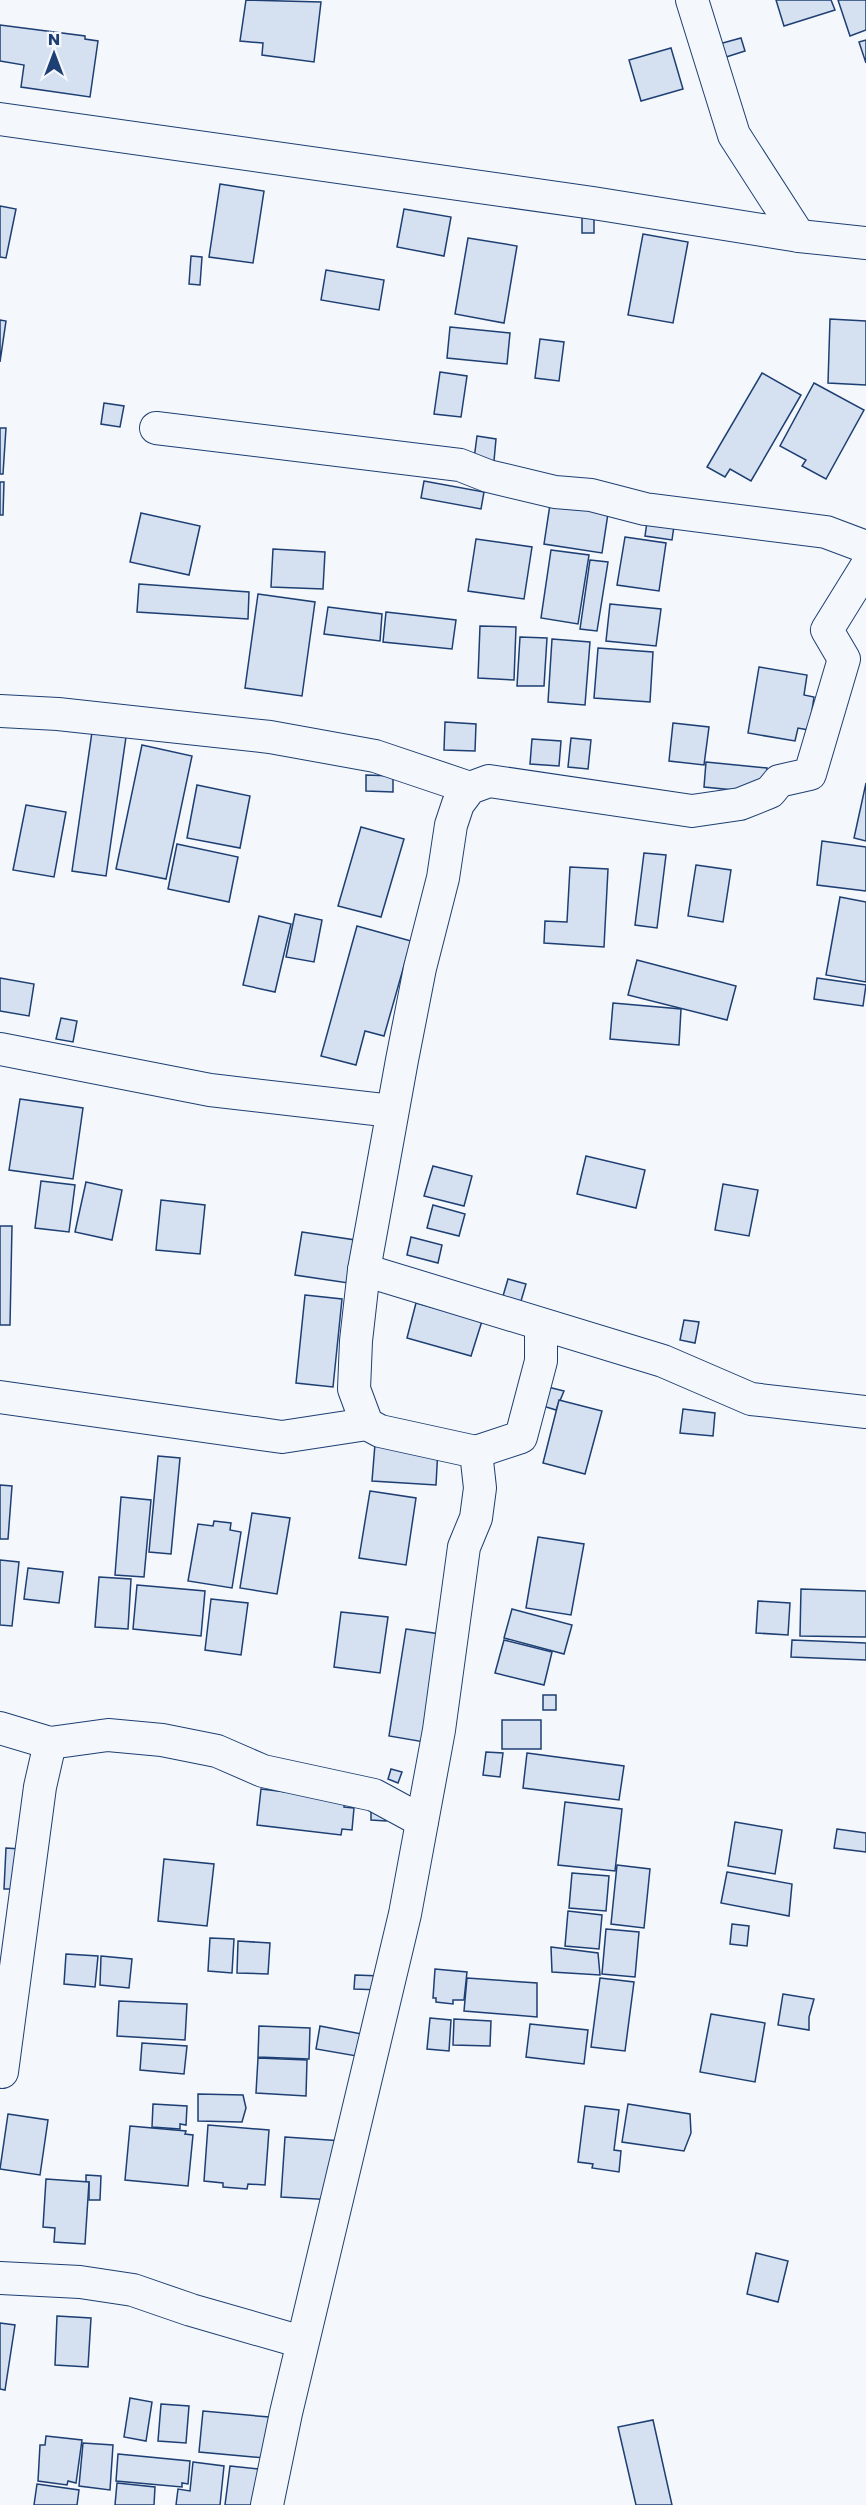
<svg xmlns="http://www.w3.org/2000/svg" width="866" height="2505" viewBox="0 0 866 2505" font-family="Poppins,sans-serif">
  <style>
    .building { fill: #d5e0f0; stroke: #1d3f73; stroke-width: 1.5 }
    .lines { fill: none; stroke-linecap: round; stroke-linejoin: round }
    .minor-casing { stroke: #1d3f73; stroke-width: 34 }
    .minor { stroke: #f4f7fb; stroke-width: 32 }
  </style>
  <rect width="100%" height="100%" fill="#f4f7fb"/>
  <!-- building -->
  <g class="building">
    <polygon points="246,0 321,2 314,62 262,55 263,43 240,41"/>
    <polygon points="776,0 831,0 835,10 784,26"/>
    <polygon points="838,0 866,0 866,30 850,36"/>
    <polygon points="0,25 85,36 85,39 98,41 90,97 21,87 24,65 0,61"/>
    <polygon points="741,38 745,51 723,58 719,44"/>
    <polygon points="866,40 866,63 859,42"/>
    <polygon points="671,48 683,89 641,101 629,60"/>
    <polygon points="220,184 264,191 253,263 209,257"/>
    <polygon points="0,206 16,209 6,258 0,257"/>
    <polygon points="404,209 451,217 444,256 397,247"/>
    <rect x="582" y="214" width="12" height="19"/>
    <polygon points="643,234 688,242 673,323 628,315"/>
    <polygon points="468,238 517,246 504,323 455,314"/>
    <polygon points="191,256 202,257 200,285 189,284"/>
    <polygon points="326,270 384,280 379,310 321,300"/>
    <polygon points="830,319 866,321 866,385 828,383"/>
    <polygon points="0,320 6,321 0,362"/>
    <polygon points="450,327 510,333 507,364 447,358"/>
    <polygon points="540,339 564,342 559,381 535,378"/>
    <polygon points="440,372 467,376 461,417 434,414"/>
    <polygon points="762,373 801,395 751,481 730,469 725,477 707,467"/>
    <polygon points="814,383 864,410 826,479 802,466 806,460 780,446"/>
    <polygon points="104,403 124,406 120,427 101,424"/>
    <polygon points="0,428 6,428 3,474 0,474"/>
    <polygon points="477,436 496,439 494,461 474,459"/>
    <polygon points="424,481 484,492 481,509 421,498"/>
    <polygon points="0,482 4,482 3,515 0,515"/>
    <polygon points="551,498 609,507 602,553 544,544"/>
    <polygon points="141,513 200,526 189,575 130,562"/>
    <polygon points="648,515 675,519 672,540 645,536"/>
    <polygon points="625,537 666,543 659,591 617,585"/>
    <polygon points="476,539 532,547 524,599 468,591"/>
    <polygon points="273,549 325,552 323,589 271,587"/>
    <polygon points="551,550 589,555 578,624 541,618"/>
    <polygon points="590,560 608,562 597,631 580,629"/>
    <polygon points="139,584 249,592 248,619 137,612"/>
    <polygon points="258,594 315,602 302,696 245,688"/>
    <polygon points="610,604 661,609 656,646 606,641"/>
    <polygon points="328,607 382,614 380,641 324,634"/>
    <polygon points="386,612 456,620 452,649 383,642"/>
    <polygon points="480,626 516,627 514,680 478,678"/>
    <polygon points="520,637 547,638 544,686 517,686"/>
    <polygon points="552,639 590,642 585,705 548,702"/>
    <polygon points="598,648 653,652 650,702 594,698"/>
    <polygon points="759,667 807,675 804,695 814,697 809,730 798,728 795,741 748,733"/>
    <polygon points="445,722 476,724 475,751 444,750"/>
    <polygon points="673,723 709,727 704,765 669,761"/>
    <polygon points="92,732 126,737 106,876 72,871"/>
    <polygon points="571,738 591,740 588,769 568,767"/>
    <polygon points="532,739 561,741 559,766 530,764"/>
    <polygon points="142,745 192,756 166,879 116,869"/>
    <polygon points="706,762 767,768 765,793 704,787"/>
    <polygon points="366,775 393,776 393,792 366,791"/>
    <polygon points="866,783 866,841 854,838"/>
    <polygon points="197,785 250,796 240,848 187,838"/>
    <polygon points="26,805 66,812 54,877 13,870"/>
    <polygon points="361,827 404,839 381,917 338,906"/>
    <polygon points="822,841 866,847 866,891 817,885"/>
    <polygon points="177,844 238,857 229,902 168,889"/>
    <polygon points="644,853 666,855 657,928 635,925"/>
    <polygon points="696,865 731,870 723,922 688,916"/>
    <polygon points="570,867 608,869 604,947 544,943 545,921 567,922"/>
    <polygon points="840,897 866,902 866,982 826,975"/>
    <polygon points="295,914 322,920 314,962 286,957"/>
    <polygon points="259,916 291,924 275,992 243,985"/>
    <polygon points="357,926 411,941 384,1036 365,1031 356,1065 321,1056"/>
    <polygon points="637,960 736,986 727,1020 628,995"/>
    <polygon points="0,978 34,984 29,1016 0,1011"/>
    <polygon points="817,978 866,985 863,1006 814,999"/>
    <polygon points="613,1003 681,1009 679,1045 610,1039"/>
    <polygon points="61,1018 77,1021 73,1042 56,1039"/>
    <polygon points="20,1099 83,1108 73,1179 9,1170"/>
    <polygon points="586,1156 645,1170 636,1208 577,1194"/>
    <polygon points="433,1166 472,1176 464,1206 424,1196"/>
    <polygon points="41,1181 75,1185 69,1232 35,1228"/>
    <polygon points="86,1182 122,1190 112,1240 75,1232"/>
    <polygon points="723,1184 758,1190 749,1236 715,1230"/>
    <polygon points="161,1200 205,1205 200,1254 156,1250"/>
    <polygon points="433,1205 465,1214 459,1236 427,1228"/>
    <polygon points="0,1226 12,1226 10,1325 0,1325"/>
    <polygon points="302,1232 362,1241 355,1284 295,1275"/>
    <polygon points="411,1237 442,1245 438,1263 407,1255"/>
    <polygon points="508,1279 526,1284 521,1301 503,1296"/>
    <polygon points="305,1295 342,1299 333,1387 296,1383"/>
    <polygon points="416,1303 482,1321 471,1356 407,1338"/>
    <polygon points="684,1320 699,1322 695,1343 680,1340"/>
    <polygon points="548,1387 564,1391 556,1410 543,1406"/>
    <polygon points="559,1400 602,1411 585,1474 543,1463"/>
    <polygon points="683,1409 715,1413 713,1436 680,1433"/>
    <polygon points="375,1444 438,1448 436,1485 372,1481"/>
    <polygon points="158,1456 180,1458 171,1554 149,1552"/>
    <polygon points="0,1485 12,1486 8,1539 0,1539"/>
    <polygon points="370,1491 416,1498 406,1565 359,1558"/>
    <polygon points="121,1497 151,1500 144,1577 115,1575"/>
    <polygon points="252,1513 290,1518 277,1594 240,1588"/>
    <polygon points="214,1521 231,1523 230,1530 241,1532 232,1588 188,1581 198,1524 213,1526"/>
    <polygon points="538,1537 584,1544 571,1615 526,1608"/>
    <polygon points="0,1560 19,1562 12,1626 0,1625"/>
    <polygon points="28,1568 63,1572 59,1603 24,1599"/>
    <polygon points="99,1577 131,1579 128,1629 95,1627"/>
    <polygon points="137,1585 205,1591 201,1636 133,1629"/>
    <polygon points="801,1589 866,1591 866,1637 800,1636"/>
    <polygon points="211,1599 248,1603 241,1655 205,1650"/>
    <polygon points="758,1601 790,1603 788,1635 756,1633"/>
    <polygon points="512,1609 572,1625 564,1654 504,1638"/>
    <polygon points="341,1612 388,1617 380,1673 334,1667"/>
    <polygon points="406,1629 447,1635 430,1743 389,1736"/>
    <polygon points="504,1640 552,1652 544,1685 495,1673"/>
    <polygon points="792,1640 866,1643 866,1660 791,1657"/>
    <rect x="543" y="1695" width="13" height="15"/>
    <rect x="502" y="1720" width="39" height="29"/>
    <polygon points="486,1752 503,1753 500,1777 483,1775"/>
    <polygon points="527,1753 624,1766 619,1800 523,1788"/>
    <polygon points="391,1769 402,1772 398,1783 388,1779"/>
    <polygon points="261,1789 345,1799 344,1807 354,1808 352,1830 342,1829 341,1835 257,1825"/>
    <polygon points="565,1802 622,1809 615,1871 558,1865"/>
    <polygon points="371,1812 386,1813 386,1821 371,1820"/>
    <polygon points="735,1822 782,1830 775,1874 728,1866"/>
    <polygon points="837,1829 866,1833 866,1852 834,1848"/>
    <polygon points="6,1848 20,1849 18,1889 4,1889"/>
    <polygon points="164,1859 214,1864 207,1926 158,1921"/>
    <polygon points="617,1865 650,1869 644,1928 611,1924"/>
    <polygon points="727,1872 792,1884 789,1916 721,1903"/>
    <polygon points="572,1873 609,1876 606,1911 569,1908"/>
    <polygon points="568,1911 602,1915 599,1949 565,1946"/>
    <polygon points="732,1924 749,1926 747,1946 730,1944"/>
    <polygon points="606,1929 639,1932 635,1977 602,1974"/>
    <polygon points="210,1938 234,1939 232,1973 208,1971"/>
    <polygon points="238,1941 270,1943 268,1974 237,1973"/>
    <polygon points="551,1947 598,1953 600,1975 552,1972"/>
    <polygon points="66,1954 98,1956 95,1987 64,1984"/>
    <polygon points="101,1956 132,1959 129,1988 100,1985"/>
    <polygon points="435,1969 467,1972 464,2000 453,2000 453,2004 436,2002 436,1998 433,1998"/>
    <polygon points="355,1975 381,1976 381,1990 354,1989"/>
    <polygon points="467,1978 537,1983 537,2017 464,2011"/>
    <polygon points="600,1978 634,1982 625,2051 591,2047"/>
    <polygon points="783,1994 814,1999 809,2017 809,2030 778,2025"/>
    <polygon points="119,2001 187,2004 185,2040 117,2036"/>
    <polygon points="711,2014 765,2023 755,2082 700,2072"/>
    <polygon points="430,2018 451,2020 449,2051 427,2049"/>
    <polygon points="454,2019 491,2021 490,2046 453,2045"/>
    <polygon points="530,2024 588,2030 584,2064 526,2057"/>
    <polygon points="259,2026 310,2028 309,2059 258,2057"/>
    <polygon points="320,2026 372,2036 368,2058 316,2049"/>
    <polygon points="142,2043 187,2046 184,2074 140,2070"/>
    <polygon points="258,2058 307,2060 306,2096 256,2093"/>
    <polygon points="198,2094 243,2095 246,2108 242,2122 198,2121"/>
    <polygon points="153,2104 187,2106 186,2125 180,2124 180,2129 152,2127"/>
    <polygon points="628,2104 690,2114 691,2133 684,2151 622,2142"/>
    <polygon points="585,2106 619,2110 614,2150 621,2151 619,2172 592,2168 593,2164 578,2162"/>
    <polygon points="8,2114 48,2120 40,2175 0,2169"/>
    <polygon points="208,2125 269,2130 265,2185 248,2184 247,2189 223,2187 223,2183 204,2181"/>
    <polygon points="130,2126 186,2131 185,2134 193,2135 188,2186 125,2180"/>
    <polygon points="285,2137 343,2141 335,2200 281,2197"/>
    <polygon points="86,2175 101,2176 100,2200 89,2200 89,2182 86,2182"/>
    <polygon points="46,2179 89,2182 85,2244 54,2242 55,2228 43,2227"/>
    <polygon points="756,2253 788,2261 778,2302 747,2294"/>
    <polygon points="57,2316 91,2318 88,2367 55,2365"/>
    <polygon points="0,2323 15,2325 5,2390 0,2389"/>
    <polygon points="130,2398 152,2402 146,2441 124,2437"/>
    <polygon points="161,2404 189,2406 186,2443 158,2441"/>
    <polygon points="203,2411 269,2417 265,2458 199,2452"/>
    <polygon points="653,2420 672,2505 636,2505 618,2427"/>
    <polygon points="46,2436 82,2440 76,2483 68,2481 67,2485 38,2481 40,2445 45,2445"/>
    <polygon points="83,2443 113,2445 110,2490 79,2486"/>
    <polygon points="118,2454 190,2461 188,2484 182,2483 182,2487 116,2481"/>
    <polygon points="193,2462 224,2466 220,2505 176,2505 178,2489 190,2491"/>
    <polygon points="230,2466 267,2470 262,2505 225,2505"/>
    <polygon points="117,2483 155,2487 154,2505 115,2505"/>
    <polygon points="37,2484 79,2490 77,2505 34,2505"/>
  </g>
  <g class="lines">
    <!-- minor casing -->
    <g class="minor-casing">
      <g id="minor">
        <polyline points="692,0 734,135 799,236"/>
        <polyline points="0,119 593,203 799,236 866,243"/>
        <polyline points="156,428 460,465 488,476 555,492 591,495 645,509 826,532 866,547"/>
        <polyline points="0,711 58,714 270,737 375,756 470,788"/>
        <polyline points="0,1049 210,1090 392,1111"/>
        <polyline points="364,1270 663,1361 751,1399 866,1412"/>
        <polyline points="0,1397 282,1437 367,1424 380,1431 476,1452 480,1488 476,1518 464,1547 439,1730 405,1914 286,2413 267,2505"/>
        <polyline points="367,1424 354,1389 356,1341 364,1270 402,1060 420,968 443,878 451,825 458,804 470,788 489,781 692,811 740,804 770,792 779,781 810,774 844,659 827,630 866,567"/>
        <polyline points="476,1452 521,1437 541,1361 541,1326"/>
        <polyline points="0,1728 50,1743 108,1735 162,1740 217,1751 263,1771 374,1795 422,1821"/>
        <polyline points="2,2072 40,1787 50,1743"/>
        <polyline points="0,2278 80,2282 133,2290 191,2310 302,2342"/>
      </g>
    </g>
    <!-- minor -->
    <use href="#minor" class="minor"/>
  </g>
  <!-- north arrow -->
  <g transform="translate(54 54)" stroke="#f4f7fb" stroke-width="4.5" paint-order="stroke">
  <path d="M0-4.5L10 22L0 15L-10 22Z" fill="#1d3f73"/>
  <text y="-9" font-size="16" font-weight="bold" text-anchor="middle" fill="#1d3f73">N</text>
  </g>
</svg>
